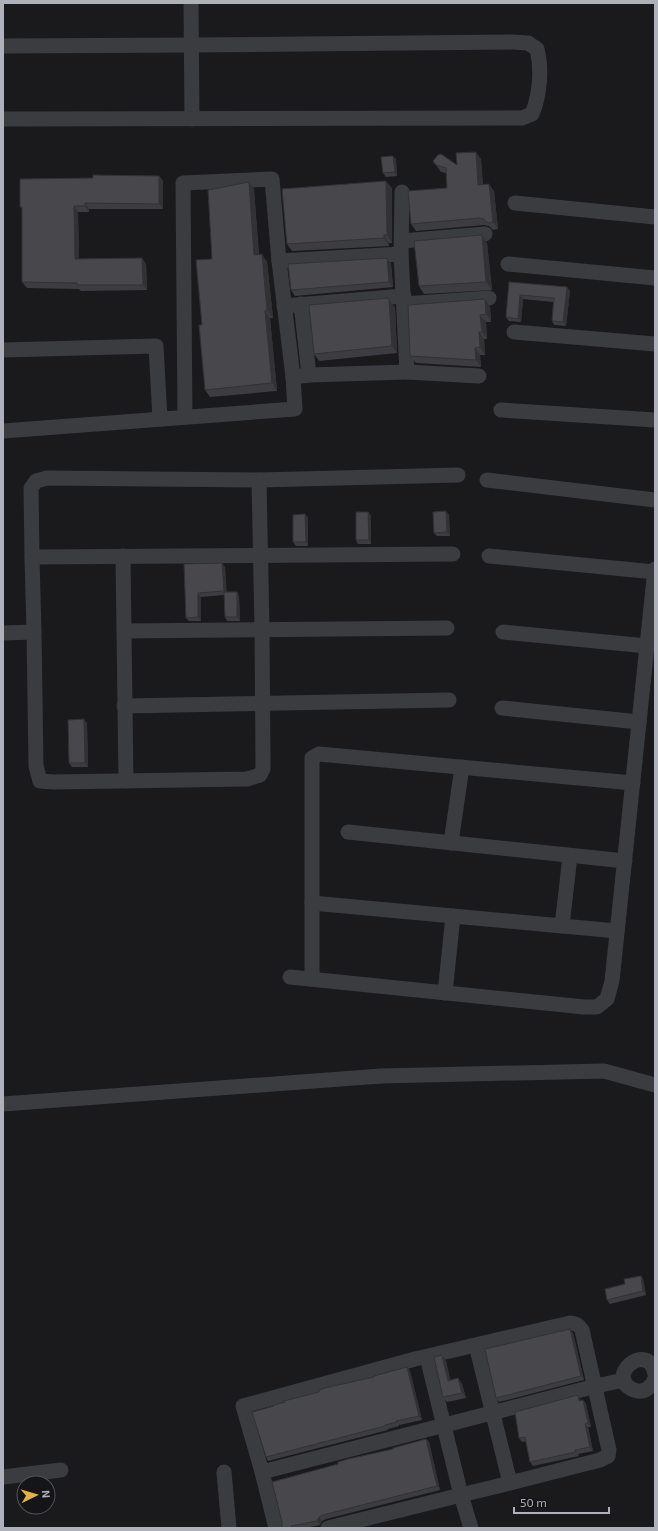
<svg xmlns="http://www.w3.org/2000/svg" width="658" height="1531" viewBox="0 0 658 1531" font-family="'Exo 2',sans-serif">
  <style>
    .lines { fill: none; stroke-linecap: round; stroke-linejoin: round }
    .minor { stroke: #3b3c40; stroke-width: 15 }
    .wall { fill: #3d3d41 }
    .shaded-wall { fill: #323235 }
    .building { fill: #47474c; stroke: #323235 }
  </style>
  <rect width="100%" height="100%" fill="#1a1a1c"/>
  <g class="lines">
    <!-- minor -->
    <g class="minor">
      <polyline points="191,3 192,119"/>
      <path d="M3 46 191 45 512 42 528 43 537 49C542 69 540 95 532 114L522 118 3 119"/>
      <polyline points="515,203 655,217"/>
      <polyline points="402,241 485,234"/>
      <polyline points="508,264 655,278"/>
      <polyline points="301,304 309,375"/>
      <polyline points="404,304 489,298"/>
      <polyline points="284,306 404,296"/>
      <polyline points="514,332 655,344"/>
      <polyline points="3,350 156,346 160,419"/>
      <polyline points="407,372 479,376"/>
      <polyline points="293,377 279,261 401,254"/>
      <polyline points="501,410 655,420"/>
      <polyline points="185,417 183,183 272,179 279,261"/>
      <polyline points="3,431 295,409 293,377 309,375 407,372 401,254 402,192"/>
      <polyline points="487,480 655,500"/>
      <polyline points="123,556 126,781"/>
      <polyline points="489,556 655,572"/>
      <polyline points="32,557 31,488 36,481 47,478 259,480 458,475"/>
      <polyline points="124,631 447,628"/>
      <polyline points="34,632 36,766 40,781 54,782 247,779 260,775 263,769 263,761 262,630 259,480"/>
      <polyline points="503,632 647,646"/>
      <polyline points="3,633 34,632 32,557 453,554"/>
      <polyline points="124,706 449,700"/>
      <polyline points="502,708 639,722"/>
      <polyline points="348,832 625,861"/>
      <polyline points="451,843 462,767"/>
      <polyline points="312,903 617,931"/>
      <polyline points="562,926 570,856"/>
      <polyline points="290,977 584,1007 597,1007 607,999 612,981 655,569"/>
      <polyline points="312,979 312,758 319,754 633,783"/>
      <polyline points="445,993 453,916"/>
      <polyline points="3,1104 381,1076 604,1071 655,1085"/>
      <path d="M655 1374C648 1339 603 1377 634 1390 644 1394 652 1387 655 1378"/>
      <polyline points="224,1472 229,1528"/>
      <path d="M262 1472 243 1406 415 1359 570 1323C576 1323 579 1325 582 1330L609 1450 608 1456 600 1460 510 1483 476 1345"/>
      <polyline points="3,1477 61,1470"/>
      <polyline points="276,1528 262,1472 596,1386 624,1380"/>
      <polyline points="328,1528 461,1495 427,1357"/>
      <polyline points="471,1528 461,1495 510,1483"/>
    </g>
  </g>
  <!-- wall -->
  <g class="wall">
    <polygon points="396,159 397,176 386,177 383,173"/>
    <polygon points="481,159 483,185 494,191 498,229 493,230 489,226 484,225 416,231 411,224 447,188 446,173 441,172 433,161 457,165"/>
    <polygon points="159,176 163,181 163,209 89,209 89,212 78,212 79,259 146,264 147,290 81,291 79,289 27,288 22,282 22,209 20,207"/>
    <polygon points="249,182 254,189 259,254 267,262 273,318 270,318 277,391 210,397 205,390 212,259"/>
    <polygon points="392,188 392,243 389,243 389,246 292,251 287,244"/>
    <polygon points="487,243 492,290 424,294 419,286"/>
    <polygon points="387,258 391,264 393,287 295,296 291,290"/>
    <polygon points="509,282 567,287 570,291 566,326 554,325 552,321 553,302 523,299 521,322 509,321 506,317"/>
    <polygon points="395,307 397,353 319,361 314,354"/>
    <polygon points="490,307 491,322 486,322 487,339 484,339 485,355 480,355 481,367 416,363 410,356"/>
    <polygon points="446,511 449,515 450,536 437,536 434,533"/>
    <polygon points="368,512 371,516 371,544 358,544 356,540"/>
    <polygon points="305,514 308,518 308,546 296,546 293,542"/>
    <polygon points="184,564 225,567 226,592 237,592 239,596 240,621 227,621 225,617 224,595 201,597 201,621 189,621 186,618"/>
    <polygon points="87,723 88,767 72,767 69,763"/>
    <polygon points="641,1276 643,1279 646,1295 610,1304 607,1300 625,1284"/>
    <polygon points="573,1333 584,1380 499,1402 496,1398"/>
    <polygon points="446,1361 450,1380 458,1378 462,1384 466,1398 447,1402 443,1397"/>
    <polygon points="407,1367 410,1371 422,1420 399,1425 399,1426 388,1429 388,1430 268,1461 266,1457 274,1406 374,1377"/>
    <polygon points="580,1399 581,1401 583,1400 586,1404 591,1427 588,1427 593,1451 578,1454 579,1456 533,1466 530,1462 526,1441 522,1442 519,1438"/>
    <polygon points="426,1439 429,1442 440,1490 326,1519 322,1521 320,1525 305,1528 282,1528 393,1449"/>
  </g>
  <!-- shaded-wall -->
  <g class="shaded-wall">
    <polygon points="476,152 481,159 483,192 478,185"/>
    <polygon points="393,156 396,159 397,176 395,172"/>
    <polygon points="159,176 163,181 163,209 159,204"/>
    <polygon points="386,181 392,188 392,243 387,235"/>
    <polygon points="249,182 254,189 259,262 254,255"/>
    <polygon points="489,184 494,191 498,229 493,222"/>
    <polygon points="85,203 89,209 89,212 85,206"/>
    <polygon points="74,206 78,212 79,264 75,259"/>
    <polygon points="384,235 389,243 389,246 384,238"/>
    <polygon points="482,235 487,243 492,290 486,282"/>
    <polygon points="262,254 267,262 273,318 267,310"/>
    <polygon points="142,258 146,264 147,290 143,285"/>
    <polygon points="387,258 391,264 393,287 389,282"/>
    <polygon points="567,287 570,291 566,326 563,322"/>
    <polygon points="520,295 523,299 521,322 518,319"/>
    <polygon points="485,299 490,307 491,322 486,314"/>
    <polygon points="389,300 395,307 397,353 392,346"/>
    <polygon points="265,311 270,318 277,391 272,383"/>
    <polygon points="480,315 486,322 487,339 482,332"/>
    <polygon points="479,332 484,339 485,355 480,347"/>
    <polygon points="475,348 480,355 481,367 476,360"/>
    <polygon points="446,511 449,515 450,536 447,532"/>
    <polygon points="368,512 371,516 371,544 369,540"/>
    <polygon points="305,514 308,518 308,546 306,542"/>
    <polygon points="222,563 225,567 227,595 224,591"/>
    <polygon points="237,592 239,596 240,621 237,617"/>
    <polygon points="198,593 201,597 201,621 198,617"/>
    <polygon points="84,719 87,723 88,767 85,763"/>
    <polygon points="641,1276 643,1279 646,1295 643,1291"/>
    <polygon points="570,1329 573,1333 584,1380 581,1376"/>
    <polygon points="442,1355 446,1361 452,1386 448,1381"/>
    <polygon points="407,1367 410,1371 422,1420 419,1416"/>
    <polygon points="458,1378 462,1384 466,1398 462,1393"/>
    <polygon points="583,1400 586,1404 591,1427 588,1423"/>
    <polygon points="585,1424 588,1427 593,1451 590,1447"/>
    <polygon points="426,1439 429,1442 440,1490 437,1486"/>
    <polygon points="319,1517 322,1521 320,1525 317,1521"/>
  </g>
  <!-- building -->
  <g class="building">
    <polygon points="476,152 478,185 489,184 493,222 488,223 484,219 479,218 411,224 408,191 447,188 446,168 436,165 433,161 438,155 441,154 457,165 456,153"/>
    <polygon points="393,156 395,172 383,173 381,157"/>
    <polygon points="93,175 159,176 159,204 85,203 85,206 74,206 75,259 142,258 143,285 77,285 77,283 22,282 22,207 20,207 20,179 93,178"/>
    <polygon points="386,181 387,235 384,235 384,238 287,244 282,189"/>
    <polygon points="249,182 254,255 262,254 267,310 265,311 272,383 205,390 199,325 202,325 196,260 212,259 208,190"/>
    <polygon points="482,235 486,282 419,286 414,241"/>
    <polygon points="387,258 389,282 291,290 288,264"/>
    <polygon points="509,282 567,287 563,322 552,321 554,298 520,295 518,319 506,317"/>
    <polygon points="388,298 389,300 392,346 314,354 309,305"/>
    <polygon points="485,299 486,314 480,315 482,332 479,332 480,347 475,348 476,360 410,356 408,305"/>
    <polygon points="446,511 447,532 434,533 433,512"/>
    <polygon points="356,512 368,512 369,540 356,540"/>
    <polygon points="305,514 306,542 293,542 293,515"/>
    <polygon points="222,563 224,591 198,593 198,617 186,618 184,564"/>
    <polygon points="224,592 237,592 237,617 225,617"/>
    <polygon points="84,719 85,763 69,763 68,720"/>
    <polygon points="641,1276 643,1291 607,1300 605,1289 625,1284 624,1279"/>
    <polygon points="570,1329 581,1376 496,1398 485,1349"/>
    <polygon points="442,1355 448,1381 458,1378 462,1393 443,1397 434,1357"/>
    <polygon points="407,1367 419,1416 396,1421 397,1422 385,1425 385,1426 266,1457 252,1412 274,1406 274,1405 285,1402 284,1401 319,1392 319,1390 329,1387 374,1377 374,1376"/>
    <polygon points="578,1395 579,1401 583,1400 588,1423 585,1424 590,1447 575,1450 576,1452 530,1462 525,1437 519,1438 515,1412"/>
    <polygon points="426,1439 437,1486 323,1515 319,1517 317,1521 291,1526 292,1528 282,1528 282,1522 272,1482 338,1464 338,1462 348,1459 393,1449 393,1448"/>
  </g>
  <!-- border -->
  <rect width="658" height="1531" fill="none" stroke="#aeb1ba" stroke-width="8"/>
  <!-- north arrow -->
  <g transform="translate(36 1495) rotate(85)"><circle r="19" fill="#151517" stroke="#525358"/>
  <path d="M0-3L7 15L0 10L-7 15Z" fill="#e3b04b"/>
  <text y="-6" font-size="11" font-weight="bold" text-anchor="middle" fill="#aeb1ba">N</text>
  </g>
  <!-- scale -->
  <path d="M514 1507v6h95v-6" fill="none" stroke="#aeb1ba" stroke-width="2"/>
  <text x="520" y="1507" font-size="12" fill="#aeb1ba" stroke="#151517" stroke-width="3" paint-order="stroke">50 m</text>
</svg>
